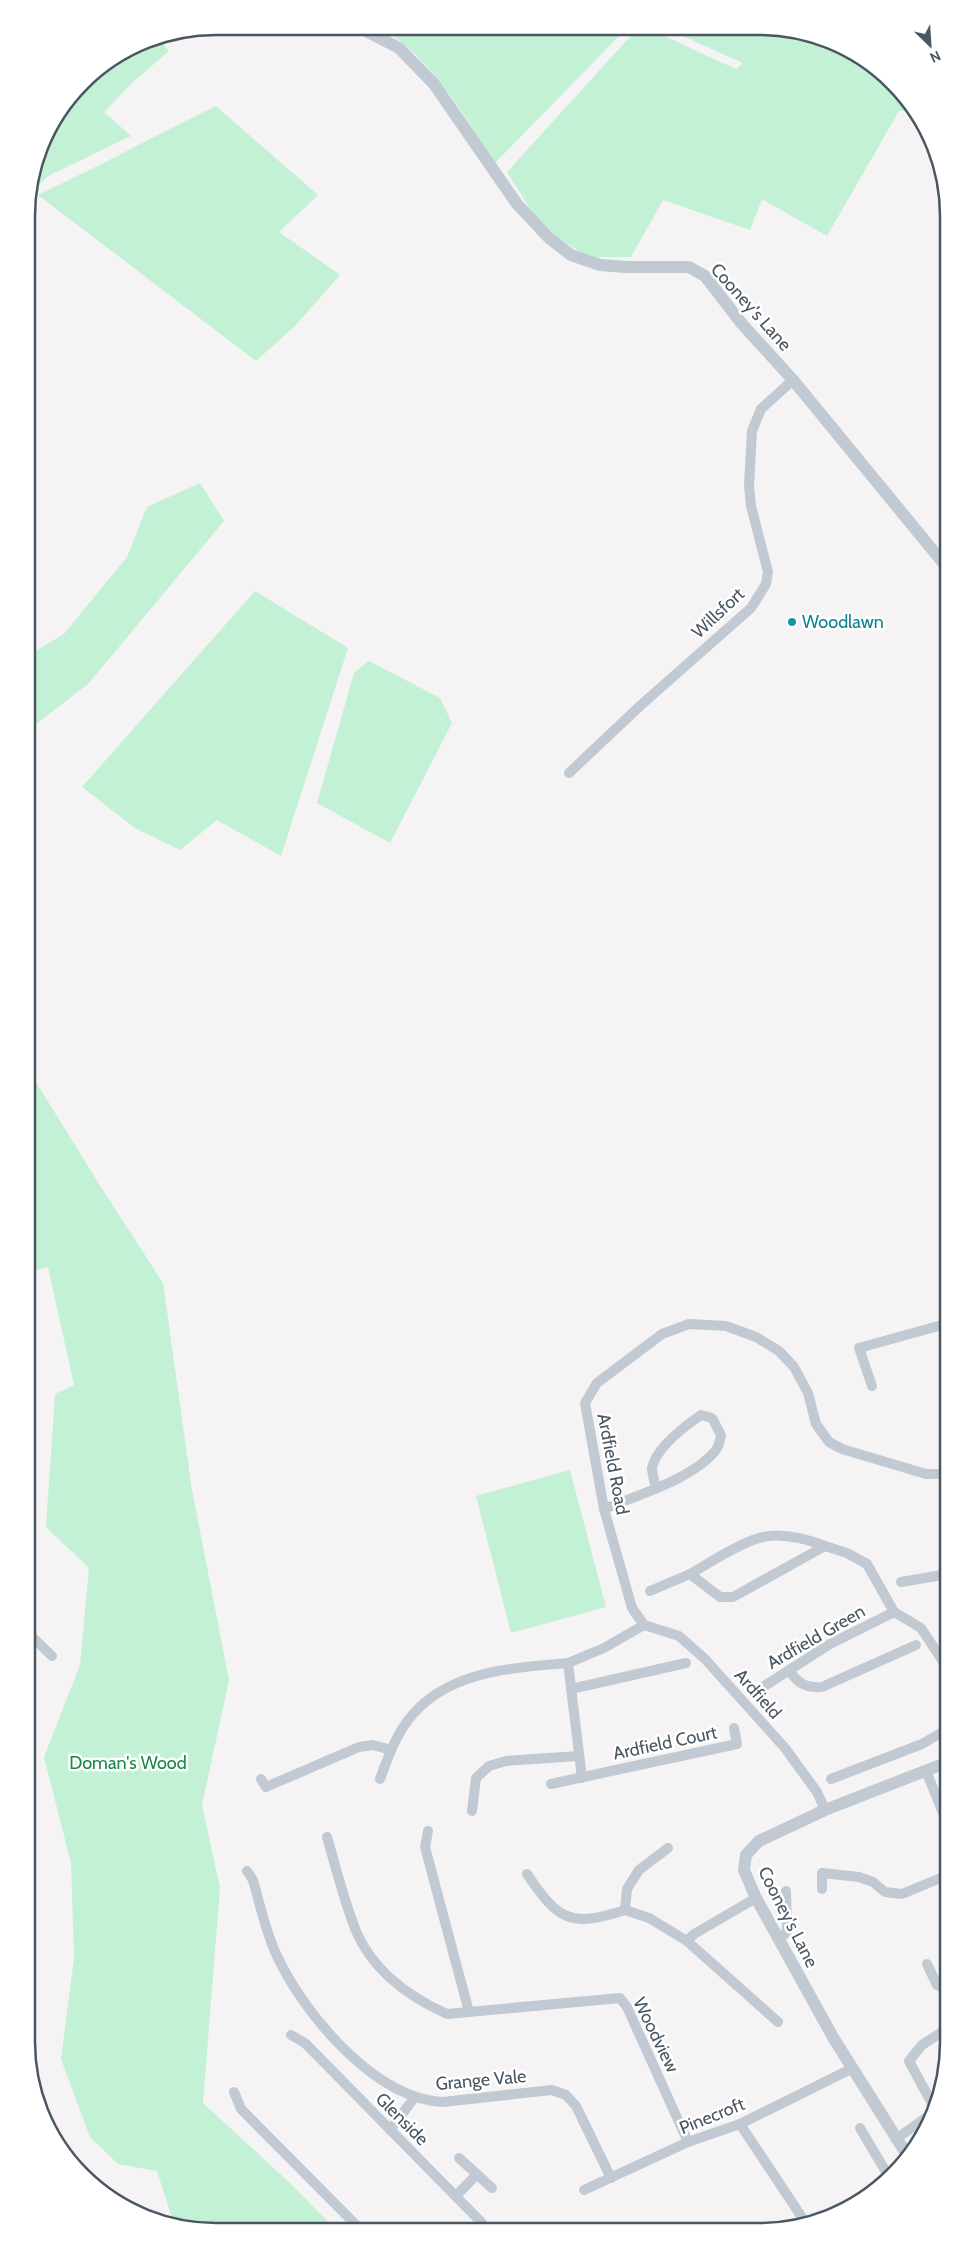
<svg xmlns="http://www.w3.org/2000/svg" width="975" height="2258" viewBox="0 0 975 2258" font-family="Cabin,sans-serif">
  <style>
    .green { fill: #c3f1d5 }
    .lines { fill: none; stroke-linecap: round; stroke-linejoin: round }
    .minor { stroke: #c1cad2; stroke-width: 10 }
    .tertiary { stroke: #c1cad2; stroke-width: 12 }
    .culture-dot { fill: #0f9aa8; stroke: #fff; stroke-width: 2 }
    .labels { text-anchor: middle; stroke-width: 5; stroke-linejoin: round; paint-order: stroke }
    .street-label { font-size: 18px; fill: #4a5661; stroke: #fff }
    .culture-label { font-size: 18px; fill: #0d838f; stroke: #fff; text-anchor: start }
    .park-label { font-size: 18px; fill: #17864f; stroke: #fff }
    .rim { fill: none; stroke: #4a5661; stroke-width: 2.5 }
  </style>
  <rect width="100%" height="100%" fill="#f5f3f3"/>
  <!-- green -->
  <g class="green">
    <path d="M379 27 626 29 495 163C463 115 431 56 379 27Z"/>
    <polygon points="637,29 649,29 736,69 743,63 667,29 796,30 843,46 884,74 914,110 899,111 827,236 762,199 750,230 663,200 631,257 589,257 558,238 534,215 507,172"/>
    <polygon points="157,38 169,51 132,83 104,112 131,136 48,176 29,195 46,132 91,74 144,41"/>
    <path d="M216 106 318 195 279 232 340 275 295 326 256 361 38 195C98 167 156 135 216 106Z"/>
    <polygon points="200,483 224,521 89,683 39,722 27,734 27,651 34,652 64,634 127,557 147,507"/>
    <polygon points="255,591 348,648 281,856 217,820 180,850 135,828 82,787"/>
    <polygon points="369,661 440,698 452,723 390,843 317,803 354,673"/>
    <polygon points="26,1066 99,1184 163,1283 192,1490 229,1680 202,1805 220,1888 203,2103 291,2184 335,2229 175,2227 157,2171 118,2164 90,2137 61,2059 74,1958 71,1863 44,1757 80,1665 89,1568 46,1527 55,1394 74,1385 48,1267 26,1273"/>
    <polygon points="570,1470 606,1607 511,1633 476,1496"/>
  </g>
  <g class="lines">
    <!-- minor -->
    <g class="minor">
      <polyline points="569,773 641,705 751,608 766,584 768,572 751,506 749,485 752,431 761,409 793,380"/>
      <polyline points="872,1386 859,1348 949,1323"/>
      <path d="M604 1509C638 1495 693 1479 716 1450 719 1446 720 1440 721 1435L712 1418 701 1415C685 1426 656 1448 652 1468 652 1474 655 1483 656 1488"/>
      <path d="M690 1574C710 1563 734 1546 756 1539 778 1531 804 1538 825 1546"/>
      <polyline points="901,1582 948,1574"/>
      <polyline points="650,1591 690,1574 720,1597 733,1597 825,1546 847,1553 867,1564 894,1612 921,1628 948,1669"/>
      <polyline points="644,1625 632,1608 604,1509 585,1403 597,1383 662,1334 689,1324 726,1326 756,1337 779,1351 794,1367 808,1393 816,1424 829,1442 842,1449 926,1474 941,1474 948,1471"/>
      <polyline points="644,1625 679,1636 705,1659 785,1748 817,1792 825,1810"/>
      <polyline points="26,1631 52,1656"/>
      <path d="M789 1670C798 1684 806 1688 822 1687L916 1645"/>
      <polyline points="571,1689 686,1663"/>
      <polyline points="755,1692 830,1644 894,1612"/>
      <polyline points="926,1771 948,1825"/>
      <polyline points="582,1778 568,1663 604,1648 644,1625"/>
      <polyline points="261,1779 266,1787 359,1747 373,1745 391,1750"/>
      <path d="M380 1779C388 1757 397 1732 413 1714 452 1670 514 1668 568 1663"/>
      <polyline points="831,1779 922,1744 948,1729"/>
      <polyline points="551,1784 737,1744 734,1728"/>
      <polyline points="472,1811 476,1778 489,1766 506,1761 578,1756"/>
      <polyline points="428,1831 425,1847 469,2012"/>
      <path d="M327 1837C336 1868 344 1901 356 1931 373 1971 409 1997 447 2014L620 1998 627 2007 688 2142"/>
      <polyline points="668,1848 639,1870 627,1889 625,1910 649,1918 687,1941"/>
      <path d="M247 1871 253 1880C260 1905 266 1933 277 1956 304 2014 375 2099 443 2102L552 2090 566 2095 576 2106 611 2178"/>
      <path d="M527 1874C558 1920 570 1928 625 1910"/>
      <polyline points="822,1889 822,1873 859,1877 873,1882 885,1892 902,1894 948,1875"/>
      <polyline points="756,1898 694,1934 687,1941 778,2022"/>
      <polyline points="778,1938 787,1933 786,1891"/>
      <polyline points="927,1964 937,1985 948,1990"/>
      <polyline points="291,2035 305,2043 482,2223 485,2230"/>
      <polyline points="234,2092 241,2109 360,2229"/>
      <polyline points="935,2109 909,2061 922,2045 948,2028"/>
      <polyline points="740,2124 807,2225"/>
      <polyline points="860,2128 889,2177"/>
      <polyline points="390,2130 415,2097"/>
      <polyline points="896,2139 934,2112"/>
      <polyline points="459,2158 492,2188"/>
      <polyline points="584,2190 688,2142 740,2124 851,2069"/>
      <polyline points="456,2196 477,2174"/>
    </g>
    <!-- tertiary -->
    <g class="tertiary">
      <polyline points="358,27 399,48 434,84 517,204 549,238 571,255 600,265 626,267 689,267 705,276 742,324 793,380 949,570"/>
      <polyline points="909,2158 834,2039 756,1898 744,1870 746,1855 759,1841 825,1810 948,1762"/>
    </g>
  </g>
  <!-- markers -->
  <circle class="culture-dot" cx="792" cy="622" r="5"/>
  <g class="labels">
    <!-- street labels -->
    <g class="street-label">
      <text transform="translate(751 307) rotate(48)" y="6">Cooney's Lane</text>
      <text transform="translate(718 613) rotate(-43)" y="6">Willsfort</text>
      <text transform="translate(613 1464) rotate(79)" y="6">Ardfield Road</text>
      <text transform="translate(816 1637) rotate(-30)" y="6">Ardfield Green</text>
      <text transform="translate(758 1694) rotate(48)" y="6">Ardfield</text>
      <text transform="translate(665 1743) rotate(-12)" y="6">Ardfield Court</text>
      <text transform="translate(788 1917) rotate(63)" y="6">Cooney's Lane</text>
      <text transform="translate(656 2035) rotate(64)" y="6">Woodview</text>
      <text transform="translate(481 2080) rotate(-5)" y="6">Grange Vale</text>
      <text transform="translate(712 2116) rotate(-22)" y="6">Pinecroft</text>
      <text transform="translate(402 2119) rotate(45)" y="6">Glenside</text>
    </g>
    <!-- culture labels -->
    <g class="culture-label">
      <text x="802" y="628">Woodlawn</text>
    </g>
    <!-- park labels -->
    <g class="park-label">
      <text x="128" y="1769">Doman's Wood</text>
    </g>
  </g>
  <!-- crop -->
  <path d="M0 0H975V2258H0ZM216 35H759A181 181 0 0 1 940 216V2042A181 181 0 0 1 759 2223H216A181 181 0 0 1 35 2042V216A181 181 0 0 1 216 35Z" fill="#fff" fill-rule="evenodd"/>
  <path class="rim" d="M216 35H759A181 181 0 0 1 940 216V2042A181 181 0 0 1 759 2223H216A181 181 0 0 1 35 2042V216A181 181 0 0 1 216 35Z"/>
  <!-- north arrow -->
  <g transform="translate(930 45) rotate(155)" stroke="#ffffff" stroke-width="4" paint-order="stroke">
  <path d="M0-4L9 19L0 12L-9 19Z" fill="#4a5661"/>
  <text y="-8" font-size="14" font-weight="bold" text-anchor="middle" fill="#4a5661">N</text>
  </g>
</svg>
